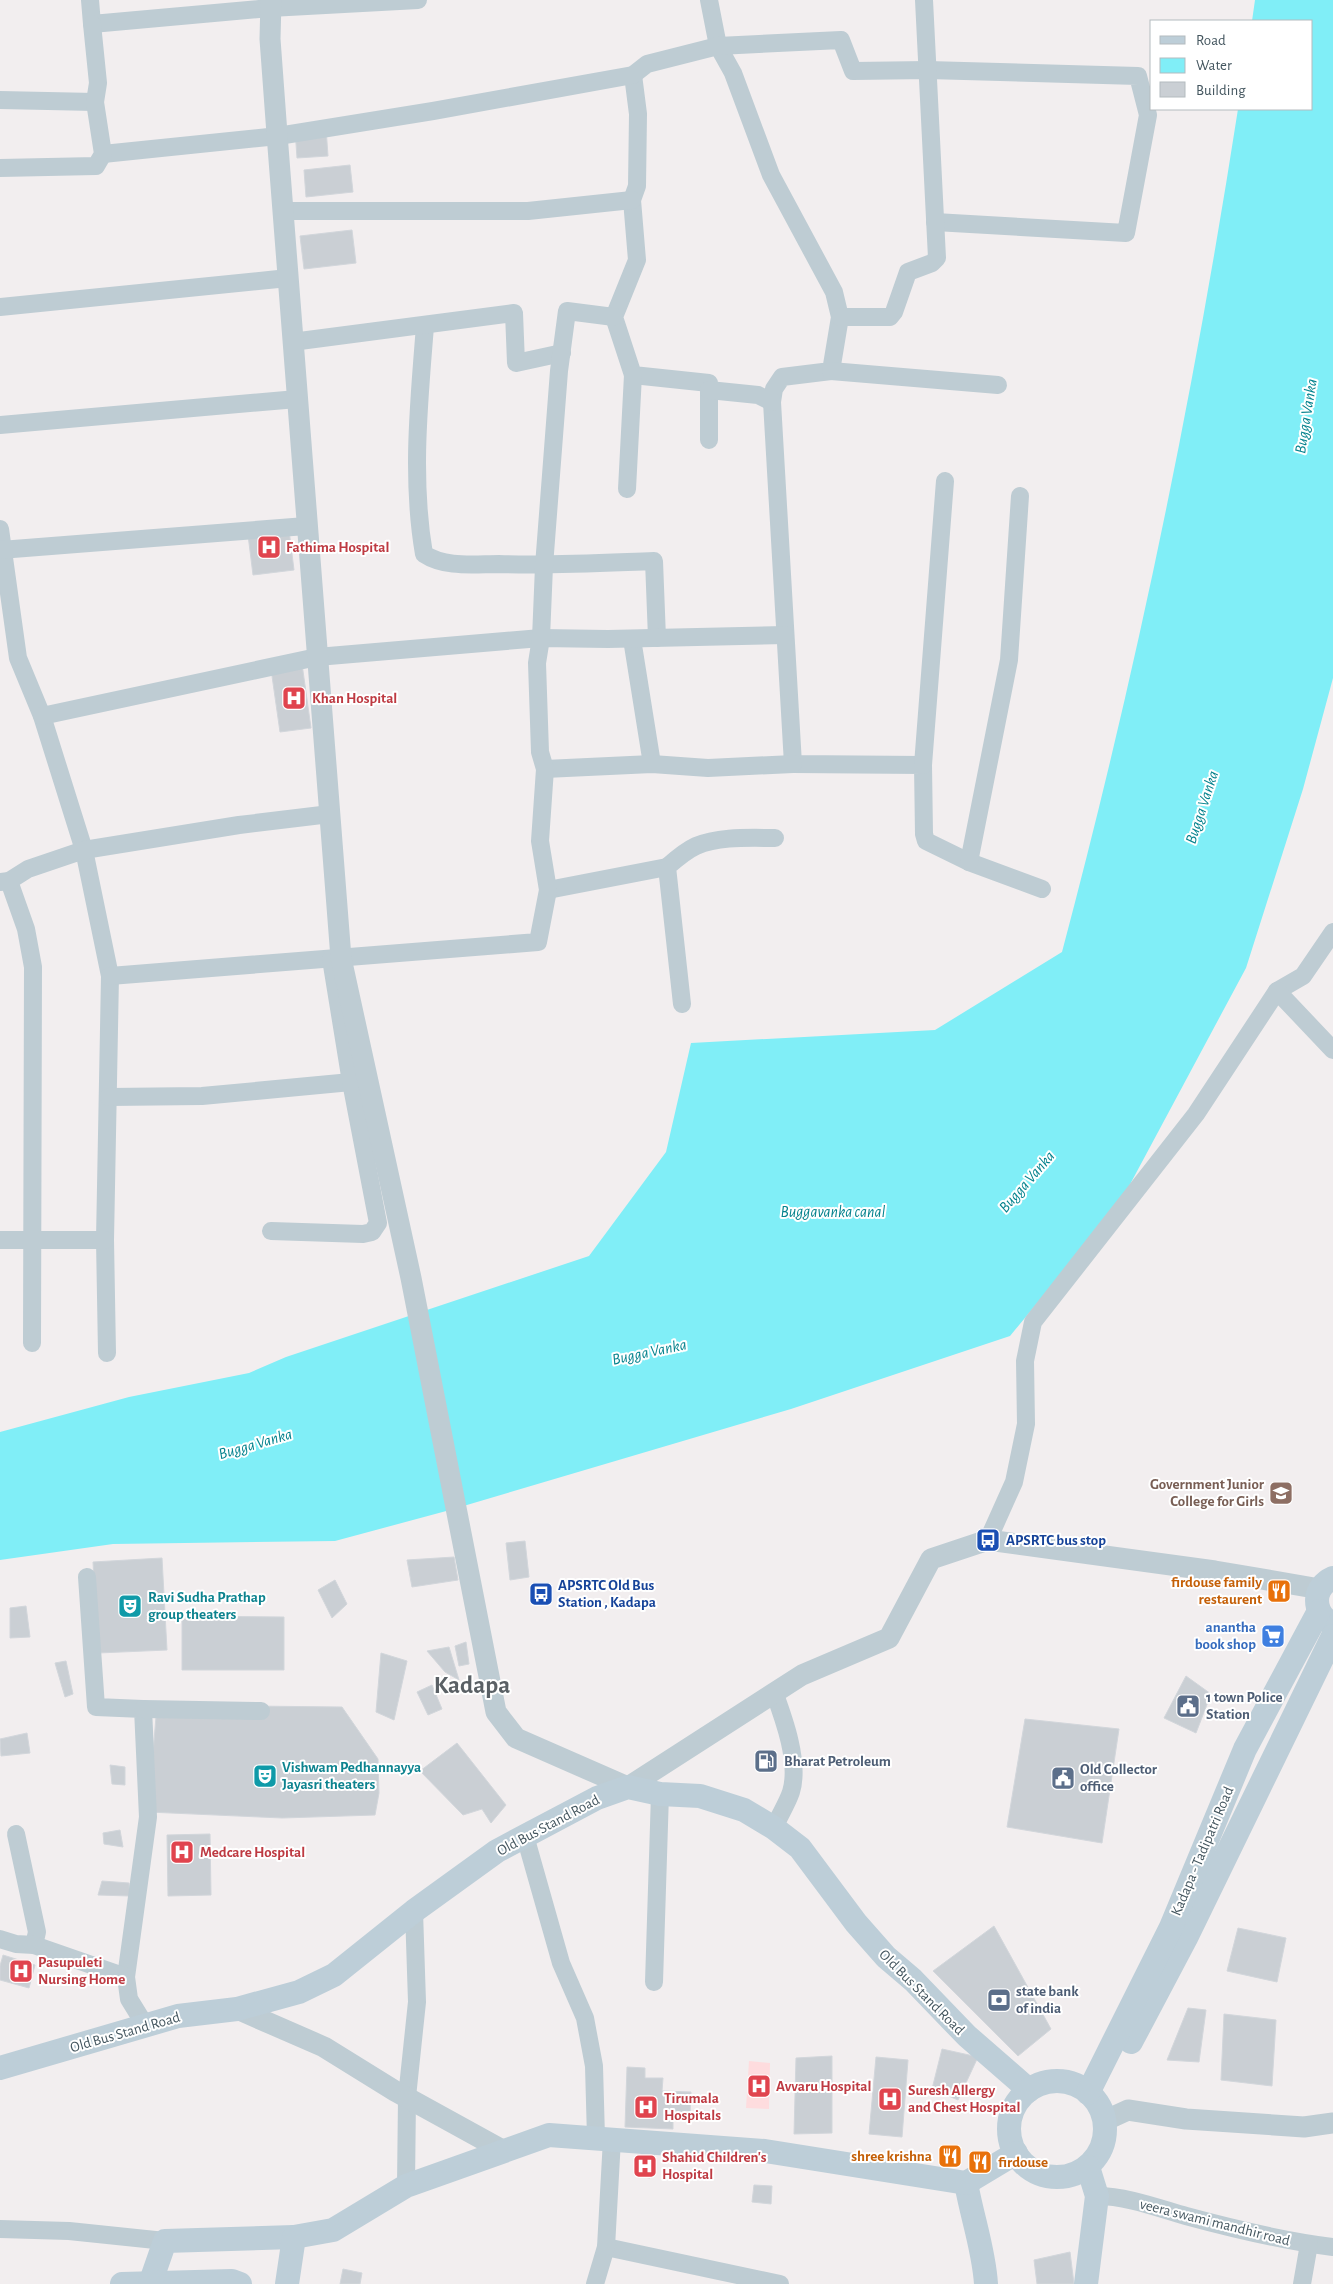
<svg xmlns="http://www.w3.org/2000/svg" width="1333" height="2284" viewBox="0 0 1333 2284" font-family="'Alegreya Sans',sans-serif">
  <style>
    .medical { fill: #fedcde }
    .water { fill: #80eef7 }
    .building { fill: #cacfd4; stroke: #d2d6db }
    .lines { fill: none; stroke-linecap: round; stroke-linejoin: round }
    .minor { stroke: #beccd3; stroke-width: 18 }
    .tertiary { stroke: #beccd3; stroke-width: 21 }
    .secondary { stroke: #bdced8; stroke-width: 24 }
    .labels { text-anchor: middle; stroke-width: 4; stroke-linejoin: round; paint-order: stroke }
    .health-label { font-size: 15px; font-weight: bold; fill: #be3a42; stroke: #fff; text-anchor: start }
    .education-label { font-size: 15px; font-weight: bold; fill: #785e54; stroke: #fff; text-anchor: end }
    .transit-label { font-size: 15px; font-weight: bold; fill: #164399; stroke: #fff; text-anchor: start }
    .food-label { font-size: 15px; font-weight: bold; fill: #c56008; stroke: #fff; text-anchor: end }
    .culture-label { font-size: 15px; font-weight: bold; fill: #0d838f; stroke: #fff; text-anchor: start }
    .shop-label { font-size: 15px; font-weight: bold; fill: #366cbe; stroke: #fff; text-anchor: end }
    .service-label { font-size: 15px; font-weight: bold; fill: #4e5e75; stroke: #fff; text-anchor: start }
    .street-label { font-size: 15px; fill: #44565f; stroke: #fff }
    .water-label { font-size: 16px; font-style: italic; fill: #04828d; stroke: #fff }
    .town-label { font-size: 25px; font-weight: bold; fill: #5a6065; stroke: #fff }
  </style>
  <rect width="100%" height="100%" fill="#f2eeef"/>
  <!-- medical -->
  <polygon class="medical" points="749,2061 770,2063 769,2109 746,2108"/>
  <!-- water -->
  <path class="water" d="M1255 0H1333V678L1303 789 1246 968 1120 1203 1010 1336 791 1409 450 1510 335 1541 113 1544 0 1560V1432L129 1397 249 1373 286 1357 589 1256 666 1152 691 1043 935 1030 1062 952C1136 674 1194 393 1238 109H1312V21H1252Z"/>
  <!-- building -->
  <g class="building">
    <polygon points="326,128 328,156 297,158 295,129"/>
    <polygon points="350,165 353,192 306,197 304,170"/>
    <polygon points="352,230 356,263 304,269 300,236"/>
    <polygon points="288,522 294,570 253,575 247,527"/>
    <polygon points="302,664 311,728 280,732 271,669"/>
    <polygon points="525,1541 529,1577 510,1580 506,1543"/>
    <polygon points="454,1557 458,1580 412,1587 407,1560"/>
    <polygon points="162,1558 167,1650 98,1653 93,1562"/>
    <polygon points="335,1580 347,1604 332,1618 318,1590"/>
    <polygon points="26,1606 30,1637 10,1638 10,1608"/>
    <polygon points="182,1616 284,1617 284,1670 182,1670"/>
    <polygon points="466,1642 469,1664 459,1666 455,1646"/>
    <polygon points="449,1647 459,1680 445,1672 427,1651"/>
    <polygon points="381,1653 407,1661 394,1720 376,1712"/>
    <polygon points="66,1661 73,1694 65,1697 55,1663"/>
    <polygon points="1186,1676 1211,1694 1196,1733 1164,1718"/>
    <polygon points="432,1685 442,1709 428,1715 417,1692"/>
    <polygon points="157,1705 342,1707 378,1759 379,1793 375,1815 282,1818 148,1812"/>
    <polygon points="1025,1719 1119,1729 1102,1843 1007,1827"/>
    <polygon points="27,1733 30,1753 1,1756 0,1739"/>
    <polygon points="457,1743 506,1805 491,1823 482,1809 463,1815 420,1771"/>
    <polygon points="110,1765 125,1767 125,1785 112,1784"/>
    <polygon points="120,1830 123,1847 104,1844 103,1833"/>
    <polygon points="210,1834 211,1895 168,1896 167,1835"/>
    <polygon points="102,1881 129,1883 130,1896 98,1895"/>
    <polygon points="994,1926 1051,2029 1018,2056 933,1971"/>
    <polygon points="1238,1928 1286,1938 1277,1982 1227,1971"/>
    <polygon points="3,1955 35,1965 29,1988 0,1980 0,1966"/>
    <polygon points="1188,2008 1206,2010 1199,2062 1167,2060"/>
    <polygon points="1224,2014 1276,2020 1272,2086 1221,2080"/>
    <polygon points="942,2049 978,2057 958,2100 932,2089"/>
    <polygon points="832,2056 832,2133 794,2134 796,2058"/>
    <polygon points="876,2057 908,2060 902,2137 869,2134"/>
    <polygon points="627,2067 645,2068 645,2078 663,2078 662,2091 691,2092 690,2114 673,2113 673,2129 625,2127"/>
    <polygon points="642,2149 655,2151 650,2178 637,2176"/>
    <polygon points="754,2185 772,2186 771,2204 752,2202"/>
    <polygon points="1070,2252 1074,2284 1037,2284 1034,2260"/>
    <polygon points="343,2269 362,2273 360,2284 340,2284"/>
  </g>
  <g class="lines">
    <!-- minor -->
    <g class="minor">
      <polyline points="90,0 92,24 270,8 418,0"/>
      <polyline points="709,0 718,46 733,73 771,175 834,292 840,317 831,371 782,377 774,389 772,402 793,764 923,765 924,834 926,841 969,862 1042,889"/>
      <polyline points="633,75 638,114 637,186 632,200 637,260 614,317 633,375 709,383 709,440"/>
      <polyline points="0,100 95,102"/>
      <polyline points="103,154 278,136 433,111 633,75 647,64 718,46 841,40 853,71 928,70 1138,76 1148,115 1126,233 935,222"/>
      <polyline points="0,168 96,166 103,154 95,102 98,83 92,24"/>
      <polyline points="283,211 528,211 632,200"/>
      <polyline points="0,307 288,278"/>
      <polyline points="840,317 890,317 894,312 908,272 932,263 937,258 924,0"/>
      <path d="M425 326C419 402 411 479 424 554 445 568 474 564 499 564 551 566 602 563 654 561L657 638"/>
      <polyline points="292,342 514,313 516,363 562,353"/>
      <polyline points="831,371 998,385"/>
      <polyline points="709,390 758,395 772,402"/>
      <polyline points="0,425 297,399"/>
      <polyline points="627,489 633,375"/>
      <polyline points="0,529 18,658 42,716 84,850 110,976 105,1240 107,1353"/>
      <polyline points="0,550 306,526"/>
      <polyline points="632,639 652,764"/>
      <polyline points="42,716 317,657 541,638 608,639 785,635"/>
      <polyline points="923,765 945,481"/>
      <polyline points="545,769 652,764 708,768 793,764"/>
      <polyline points="969,862 1009,660 1020,496"/>
      <polyline points="9,881 26,929 33,967 32,1343"/>
      <polyline points="0,882 9,881 28,869 84,850 239,825 330,814"/>
      <polyline points="548,890 667,867"/>
      <polyline points="110,976 538,942 548,890 540,841 545,769 540,752 537,663 541,638 544,566 559,371 567,311 614,317"/>
      <polyline points="1277,991 1303,976 1333,932"/>
      <path d="M682 1004 667 867C676 859 685 851 696 846 719 836 750 838 775 838"/>
      <polyline points="109,1097 202,1096 351,1082"/>
      <polyline points="271,1231 363,1234 372,1232 378,1223 351,1082 331,959"/>
      <polyline points="0,1240 105,1240"/>
      <polyline points="988,1540 1014,1482 1026,1424 1025,1361 1033,1322 1196,1114 1277,991 1333,1050"/>
      <polyline points="87,1577 96,1707 143,1709 148,1817 126,1977 129,1999 145,2025"/>
      <polyline points="143,1709 261,1711"/>
      <path d="M774 1828C779 1816 787 1804 791 1792 800 1763 784 1719 774 1692"/>
      <polyline points="16,1834 37,1932 34,1945"/>
      <polyline points="525,1836 561,1963 585,2018 594,2066 596,2138"/>
      <polyline points="0,1939 16,1944 34,1945 126,1977"/>
      <polyline points="654,1982 660,1794"/>
      <polyline points="406,2186 407,2097 417,2002 414,1911"/>
      <path d="M1097 2196C1127 2196 1158 2208 1186 2216 1234 2229 1284 2241 1333 2247"/>
      <polyline points="0,2229 69,2231 165,2241"/>
      <polyline points="606,2247 780,2284"/>
      <polyline points="595,2284 606,2247 612,2139"/>
      <polyline points="1302,2284 1309,2244"/>
    </g>
    <!-- tertiary -->
    <g class="tertiary">
      <polyline points="271,0 270,39 277,134 341,958 411,1278 496,1712 516,1738 628,1787 802,1675 889,1638 931,1559 988,1540 1215,1571 1320,1589"/>
      <polyline points="237,2009 324,2047 395,2091 504,2151"/>
      <polyline points="1104,2121 1128,2110 1186,2119 1304,2127 1333,2123"/>
    </g>
    <!-- secondary -->
    <g class="secondary">
      <path d="M1329 1622C1312 1610 1313 1587 1333 1578"/>
      <polyline points="1131,2042 1186,1938 1333,1636"/>
      <polyline points="0,2068 178,2016 237,2009 299,1992 334,1975 414,1911 497,1851 597,1798 628,1787 660,1794 700,1796 744,1810 774,1828 800,1848 856,1923 886,1957 913,1980 967,2036 1029,2090"/>
      <circle cx="1057" cy="2129" r="48"/>
      <polyline points="1088,2093 1171,1927 1245,1749 1319,1611"/>
      <path d="M966 2183C972 2217 984 2250 986 2284"/>
      <polyline points="122,2284 232,2281 240,2284"/>
      <polyline points="150,2284 165,2241 294,2237"/>
      <polyline points="287,2284 294,2237 333,2230 406,2186 549,2135 765,2151 966,2183 1016,2153"/>
      <polyline points="1086,2284 1097,2196 1088,2167"/>
    </g>
  </g>
  <!-- icons -->
  <defs>
    <g id="hospital-square" transform="scale(1.25)"><rect x="-9" y="-9" width="18" height="18" rx="4" fill="#e0444e" stroke="#fff"/><path d="M-5-5h3v3.5h4V-5h3V5h-3V1.5h-4V5h-3Z" fill="#fff"/></g>
    <g id="university-square" transform="scale(1.25)"><rect x="-9" y="-9" width="18" height="18" rx="4" fill="#8d6e63" stroke="#fff"/><path d="M0-5L7-2L0 1L-7-2ZM-4 1L0 2.5L4 1V4Q0 6-4 4Z" fill="#fff"/></g>
    <g id="bus-square" transform="scale(1.25)"><rect x="-9" y="-9" width="18" height="18" rx="4" fill="#1a4fb4" stroke="#fff"/><path d="M-5-6H5V4H4V6H2V4H-2V6H-4V4H-5ZM-3.5-4V0h7V-4ZM-3.5 1.2v1.5H-2V1.2ZM2 1.2v1.5H3.5V1.2Z" fill="#fff"/></g>
    <g id="restaurant-square" transform="scale(1.25)"><rect x="-9" y="-9" width="18" height="18" rx="4" fill="#e8710a" stroke="#fff"/><path d="M-5-6h1v4h1v-4h1v4h1v-4h1v5L-1.5 .5V6h-2V.5L-5-1ZM5-6V6H3V1.5H1.5Q1.5-4 5-6Z" fill="#fff"/></g>
    <g id="theatre-square" transform="scale(1.25)"><rect x="-9" y="-9" width="18" height="18" rx="4" fill="#0f9aa8" stroke="#fff"/><path d="M-5-5.5Q0-4 5-5.5V0Q5 5 0 6Q-5 5-5 0ZM-3.3-2.5H-1v1.5H-3.3ZM1-2.5H3.3v1.5H1ZM-2.8 1Q0 5.5 2.8 1Z" fill="#fff"/></g>
    <g id="supermarket-square" transform="scale(1.25)"><rect x="-9" y="-9" width="18" height="18" rx="4" fill="#3f7fe0" stroke="#fff"/><path d="M-6-5.5h2.5l.6 2H6L4.5 2H-2.5L-4.4-4H-6ZM-1.5 3.2a1.3 1.3 0 1 0 .1 0ZM3 3.2a1.3 1.3 0 1 0 .1 0Z" fill="#fff"/></g>
    <g id="civic-square" transform="scale(1.25)"><rect x="-9" y="-9" width="18" height="18" rx="4" fill="#5c6f8a" stroke="#fff"/><path d="M-.6-6.5H3V-4.5H.6V-3L4-1V1h2V6H-6V1h2V-1L-.6-3ZM-1.2 2.5V6h2.4V2.5Z" fill="#fff"/></g>
    <g id="fuel-square" transform="scale(1.25)"><rect x="-9" y="-9" width="18" height="18" rx="4" fill="#5c6f8a" stroke="#fff"/><path d="M-5.5-6h7V0h2V4h1.3V-2.5L3-4.5l.8-.8L6-3V5H2.5V1h-1V6h-7ZM-4.2-4.7v3.2H.2V-4.7Z" fill="#fff"/></g>
    <g id="bank-square" transform="scale(1.25)"><rect x="-9" y="-9" width="18" height="18" rx="4" fill="#5c6f8a" stroke="#fff"/><path d="M-6-4H6V4H-6ZM0-2.3a2.3 2.3 0 1 0 0 4.6a2.3 2.3 0 1 0 0-4.6Z" fill="#fff"/></g>
  </defs>
  <g fill-rule="evenodd">
    <use href="#hospital-square" x="269" y="547"/>
    <use href="#hospital-square" x="294" y="698"/>
    <use href="#university-square" x="1281" y="1493"/>
    <use href="#bus-square" x="988" y="1540"/>
    <use href="#restaurant-square" x="1279" y="1591"/>
    <use href="#bus-square" x="541" y="1594"/>
    <use href="#theatre-square" x="130" y="1606"/>
    <use href="#supermarket-square" x="1273" y="1636"/>
    <use href="#civic-square" x="1188" y="1706"/>
    <use href="#fuel-square" x="766" y="1761"/>
    <use href="#theatre-square" x="265" y="1776"/>
    <use href="#civic-square" x="1063" y="1778"/>
    <use href="#hospital-square" x="182" y="1852"/>
    <use href="#hospital-square" x="21" y="1971"/>
    <use href="#bank-square" x="999" y="2000"/>
    <use href="#hospital-square" x="759" y="2086"/>
    <use href="#hospital-square" x="890" y="2099"/>
    <use href="#hospital-square" x="646" y="2107"/>
    <use href="#restaurant-square" x="950" y="2156"/>
    <use href="#restaurant-square" x="980" y="2162"/>
    <use href="#hospital-square" x="645" y="2166"/>
  </g>
  <g class="labels">
    <!-- health labels -->
    <g class="health-label">
      <text x="286" y="552">Fathima Hospital</text>
      <text x="312" y="703">Khan Hospital</text>
      <text x="200" y="1857">Medcare Hospital</text>
      <text x="38" y="1967">Pasupuleti<tspan x="38" dy="17">Nursing Home</tspan></text>
      <text x="776" y="2091">Avvaru Hospital</text>
      <text x="908" y="2095">Suresh Allergy<tspan x="908" dy="17">and Chest Hospital</tspan></text>
      <text x="664" y="2103">Tirumala<tspan x="664" dy="17">Hospitals</tspan></text>
      <text x="662" y="2162">Shahid Children's<tspan x="662" dy="17">Hospital</tspan></text>
    </g>
    <!-- education labels -->
    <g class="education-label">
      <text x="1264" y="1489">Government Junior<tspan x="1264" dy="17">College for Girls</tspan></text>
    </g>
    <!-- transit labels -->
    <g class="transit-label">
      <text x="1006" y="1545">APSRTC bus stop</text>
      <text x="558" y="1590">APSRTC Old Bus<tspan x="558" dy="17">Station , Kadapa</tspan></text>
    </g>
    <!-- food labels -->
    <g class="food-label">
      <text x="1262" y="1587">firdouse family<tspan x="1262" dy="17">restaurent</tspan></text>
      <text x="932" y="2161">shree krishna</text>
      <text x="998" y="2167" text-anchor="start">firdouse</text>
    </g>
    <!-- culture labels -->
    <g class="culture-label">
      <text x="148" y="1602">Ravi Sudha Prathap<tspan x="148" dy="17">group theaters</tspan></text>
      <text x="282" y="1772">Vishwam Pedhannayya<tspan x="282" dy="17">Jayasri theaters</tspan></text>
    </g>
    <!-- shop labels -->
    <g class="shop-label">
      <text x="1256" y="1632">anantha<tspan x="1256" dy="17">book shop</tspan></text>
    </g>
    <!-- service labels -->
    <g class="service-label">
      <text x="1206" y="1702">1 town Police<tspan x="1206" dy="17">Station</tspan></text>
      <text x="784" y="1766">Bharat Petroleum</text>
      <text x="1080" y="1774">Old Collector<tspan x="1080" dy="17">office</tspan></text>
      <text x="1016" y="1996">state bank<tspan x="1016" dy="17">of india</tspan></text>
    </g>
    <!-- street labels -->
    <g class="street-label">
      <text transform="translate(548 1825) rotate(-28)" y="5">Old Bus Stand Road</text>
      <text transform="translate(1202 1851) rotate(-67)" y="5">Kadapa - Tadipatri Road</text>
      <text transform="translate(922 1992) rotate(45)" y="5">Old Bus Stand Road</text>
      <text transform="translate(125 2032) rotate(-16)" y="5">Old Bus Stand Road</text>
      <text transform="translate(1215 2222) rotate(14)" y="5">veera swami mandhir road</text>
    </g>
    <!-- water labels -->
    <g class="water-label">
      <text transform="translate(1305 416) rotate(-81)" y="6">Bugga Vanka</text>
      <text transform="translate(1201 807) rotate(-72)" y="6">Bugga Vanka</text>
      <text transform="translate(1026 1181) rotate(-49)" y="6">Bugga Vanka</text>
      <text x="833" y="1217">Buggavanka canal</text>
      <text transform="translate(649 1351) rotate(-12)" y="6">Bugga Vanka</text>
      <text transform="translate(255 1443) rotate(-16)" y="6">Bugga Vanka</text>
    </g>
    <!-- town labels -->
    <g class="town-label">
      <text x="472" y="1693">Kadapa</text>
    </g>
  </g>
  <!-- legend -->
  <rect x="1150" y="20" width="162" height="90" fill="#ffffff" stroke="#b4bbbf"/>
  <rect x="1160" y="36" width="25" height="8" fill="#bdced8" stroke="#b4bbbf"/>
  <text x="1196" y="45" font-size="15" fill="#44565f">Road</text>
  <rect x="1160" y="58" width="25" height="15" fill="#80eef7" stroke="#b4bbbf"/>
  <text x="1196" y="70" font-size="15" fill="#44565f">Water</text>
  <rect x="1160" y="82" width="25" height="15" fill="#cacfd4" stroke="#b4bbbf"/>
  <text x="1196" y="95" font-size="15" fill="#44565f">Building</text>
</svg>
